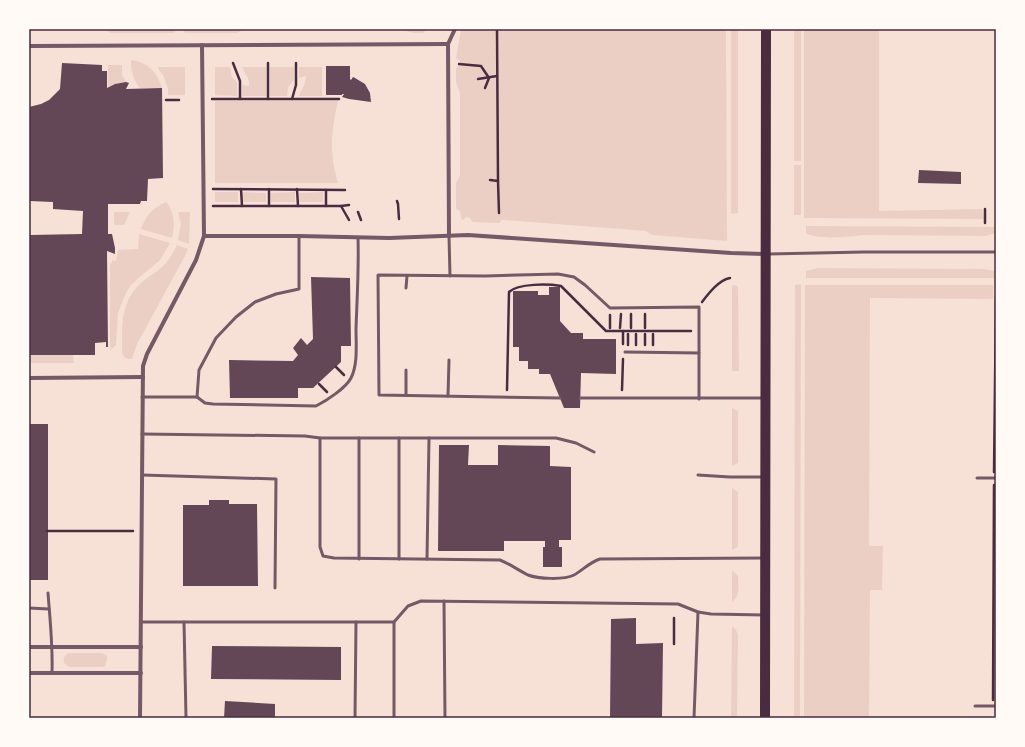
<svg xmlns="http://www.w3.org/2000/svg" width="1025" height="747" viewBox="0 0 1025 747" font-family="Lato,sans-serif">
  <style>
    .green { fill: #ebcfc5 }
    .building { fill: #644757 }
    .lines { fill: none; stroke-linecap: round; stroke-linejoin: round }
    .path { stroke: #4a2c40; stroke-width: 2.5 }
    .service { stroke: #755966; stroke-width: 3 }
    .minor { stroke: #755966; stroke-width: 4 }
    .primary { stroke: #4a2c40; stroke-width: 10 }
    .neatline { fill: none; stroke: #4a2c40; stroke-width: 1.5 }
  </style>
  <rect width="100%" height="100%" fill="#f7e1d7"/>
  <!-- green -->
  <g class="green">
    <polygon points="29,29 177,29 174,33 111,33 103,29"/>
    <polygon points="182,29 426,29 426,30 423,33 414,33 401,30 245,29 237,33 185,33"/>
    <polygon points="461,29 726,29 727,241 652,235 646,231 505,220 502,220 499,223 473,222 470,218 466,217 463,220 461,218 460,211 456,209 456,183 460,176 460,93 456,82 456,68 460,64 460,61 456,58"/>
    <polygon points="731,29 738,29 738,213 731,214"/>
    <rect x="794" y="29" width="7" height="132"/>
    <polygon points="804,29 879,29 879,211 982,209 984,219 804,218"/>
    <path d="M131 60C148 62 157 72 162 88H140C133 80 131 71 131 60Z"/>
    <polygon points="108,65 122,65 122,75 126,82 115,84 108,87"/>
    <polygon points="159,67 185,67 185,95 168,95 168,89 164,77 158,68"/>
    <polygon points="215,67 230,67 232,77 237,82 237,96 215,95"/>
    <path d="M242 67H266V96H242V85L249 86C250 78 245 74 242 67Z"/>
    <polygon points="270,67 294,67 294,80 288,87 287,96 270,96"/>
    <path d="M299 67H322V96H299C301 89 306 85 306 76L299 78Z"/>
    <path d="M215 101H338C331 133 329 152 338 183H215Z"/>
    <rect x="794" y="165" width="7" height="50"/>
    <rect x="215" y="192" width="23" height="10"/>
    <polygon points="242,192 266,193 266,202 242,202"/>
    <polygon points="295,192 295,202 271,202 271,193"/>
    <polygon points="323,192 323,202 299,202 299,193"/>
    <path d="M166 202C175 213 175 225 172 238L141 229C146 215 153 208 166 202Z"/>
    <polygon points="114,212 130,212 124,225 114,225"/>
    <polygon points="178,212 190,212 189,244 178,240 181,224"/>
    <path d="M806 226 994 227 996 233 985 236 863 235C850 237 816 240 806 233Z"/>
    <polygon points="139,234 170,243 160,260 141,276 131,285 126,293 118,313 116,345 110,350 110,264 112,263 112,260 116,261 118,250 138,249"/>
    <path d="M177 245 188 249 186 254 137 344 132 359C127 359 124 358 122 353 122 327 120 302 141 283 145 279 151 275 156 272 166 265 172 256 177 245Z"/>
    <polygon points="818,268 983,269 995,271 994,278 806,278 806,271"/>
    <polygon points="801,284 800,718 794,718 795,293 795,285"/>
    <polygon points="732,285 738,286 739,371 732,371"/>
    <polygon points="805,285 993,285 993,299 870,298 869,546 883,546 882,590 870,590 869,718 804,718"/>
    <polygon points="29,355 73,355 74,363 29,363"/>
    <polygon points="732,408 738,411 738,463 732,466"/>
    <polygon points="732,488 738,492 738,547 732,550"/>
    <path d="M732 570 738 576C738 585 741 596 732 602Z"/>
    <polygon points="732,626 736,630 738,635 737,718 731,718"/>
    <path d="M69 653H102L107 656V660L105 666 102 667H69L64 663C63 658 64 655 69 653Z"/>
  </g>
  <!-- building -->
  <g class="building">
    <polygon points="62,63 102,65 102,71 107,71 107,88 115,84 126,82 129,83 126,89 162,88 163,178 148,179 147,201 141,201 140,204 108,204 108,234 112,234 115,248 115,254 107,251 108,347 106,347 106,342 95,343 95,355 29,355 29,235 82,234 83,211 53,209 53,202 29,201 29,107 41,104 49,100 60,89"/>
    <polygon points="326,66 350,66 350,79 351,80 353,77 355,78 365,84 370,93 371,102 349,99 342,97 344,94 342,94 342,95 326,95"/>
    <polygon points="919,170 961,172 961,184 918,183"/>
    <polygon points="311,277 350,278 351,346 341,346 341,362 313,388 298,388 298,398 230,398 229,360 293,361 298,355 293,348 301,338 307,345 313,339"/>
    <polygon points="549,287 560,287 560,321 571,333 583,333 583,339 616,339 616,374 581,373 580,408 564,408 550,374 539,374 539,369 528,369 528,361 519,361 519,347 513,347 513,291 538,291 538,295 549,295"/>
    <rect x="29" y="424" width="19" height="156"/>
    <polygon points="439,445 469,445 468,465 498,465 498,445 550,446 550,466 571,467 571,540 559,540 559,547 562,547 562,567 543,567 543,547 545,547 545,541 504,541 504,551 438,551"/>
    <polygon points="209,500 229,500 229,504 257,504 258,586 183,586 183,505 209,505"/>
    <polygon points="636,618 636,644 663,643 662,718 610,718 611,619"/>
    <polygon points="212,646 341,647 341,680 211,679"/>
    <polygon points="225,701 275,704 275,718 224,718"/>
  </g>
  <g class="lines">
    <!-- path -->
    <g class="path">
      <polyline points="233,63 240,81 240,99"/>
      <polyline points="268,63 268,99"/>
      <polyline points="459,64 481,66 489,78 485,88"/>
      <polyline points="478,79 497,76"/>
      <polyline points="212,99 339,99"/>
      <polyline points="292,99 296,85 296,63"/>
      <polyline points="166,100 179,100"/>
      <polyline points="490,180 498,181 497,29"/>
      <polyline points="498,181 499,213"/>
      <polyline points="213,189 345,190"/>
      <polyline points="241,189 242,206"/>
      <polyline points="269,189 269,206"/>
      <polyline points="297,189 298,206"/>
      <polyline points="397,201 398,204 399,219"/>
      <polyline points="213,206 341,206 349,220"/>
      <polyline points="326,206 326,190"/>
      <polyline points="341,206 349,205"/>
      <polyline points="358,212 361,220"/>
      <polyline points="985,223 985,209"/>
      <path d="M702 302C709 293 719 280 730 278"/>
      <polyline points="610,315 610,328"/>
      <polyline points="620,328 621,314"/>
      <polyline points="631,328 631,314"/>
      <polyline points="645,328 645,314"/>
      <polyline points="636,334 636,345"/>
      <polyline points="645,334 645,345"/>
      <polyline points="623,344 623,331"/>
      <polyline points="628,345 628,334"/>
      <polyline points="653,345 653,334"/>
      <polyline points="336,367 344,375"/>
      <polyline points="319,384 327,392"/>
      <path d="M507 390 509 292C518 283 549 284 561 286L606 331H691"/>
      <polyline points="622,390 623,359"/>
      <polyline points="994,472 996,296"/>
      <polyline points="47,531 133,531"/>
      <polyline points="674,644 674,618"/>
      <polyline points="993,700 994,485"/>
    </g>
    <!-- service -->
    <g class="service">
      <polyline points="449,236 450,276"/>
      <polyline points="768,254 864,252 996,252"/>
      <polyline points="406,288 407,276"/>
      <polyline points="625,352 699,353"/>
      <polyline points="406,395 406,370"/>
      <polyline points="448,396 449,360"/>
      <polyline points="142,397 197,397 199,370 216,338 236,317 255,302 276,294 299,289 299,236"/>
      <path d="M197 397 205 403 213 404 316 406C326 401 346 388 351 378 358 364 356 345 356 329 357 299 359 268 358 238"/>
      <polyline points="560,398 379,395 378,275 485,276 558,274 574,277 585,285 610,308 699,307 699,399"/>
      <polyline points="580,398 763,398"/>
      <polyline points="142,434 305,436 320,438"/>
      <polyline points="359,438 359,559"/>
      <path d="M594 452 576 443 556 438H320V547L323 556 334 558 500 560C510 564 518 570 528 575 538 579 564 580 574 575 583 570 590 562 600 559L764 558"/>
      <polyline points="142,475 276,479 275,588"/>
      <polyline points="698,475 730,477 764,477"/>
      <polyline points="977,478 996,478"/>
      <polyline points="399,559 399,438"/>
      <polyline points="427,559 429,438"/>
      <path d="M48 593C50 620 53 646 52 673"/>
      <polyline points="444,601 445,718"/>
      <polyline points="29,608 49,609"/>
      <polyline points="141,622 394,622"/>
      <polyline points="184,622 186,718"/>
      <polyline points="975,706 996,706"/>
      <polyline points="355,718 356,622"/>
      <polyline points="394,718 394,622 408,606 421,601 678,604 698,612 711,614 764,615"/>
      <polyline points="694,718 698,612"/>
    </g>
    <!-- minor -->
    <g class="minor">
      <polyline points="29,46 448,44"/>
      <polyline points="204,236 299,236 389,238 468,235 731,253 765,254"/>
      <polyline points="449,236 448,44 455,29"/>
      <polyline points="29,378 143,377"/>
      <polyline points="29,647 141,647"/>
      <polyline points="29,673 141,673"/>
      <polyline points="140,718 143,366 147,354 196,260 204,236 202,45"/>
    </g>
    <!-- primary -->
    <polyline class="primary" points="765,718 766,29"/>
  </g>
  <!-- border -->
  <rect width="1025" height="747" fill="none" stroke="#fffaf5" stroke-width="60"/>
  <rect x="30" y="30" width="965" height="687" class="neatline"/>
</svg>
